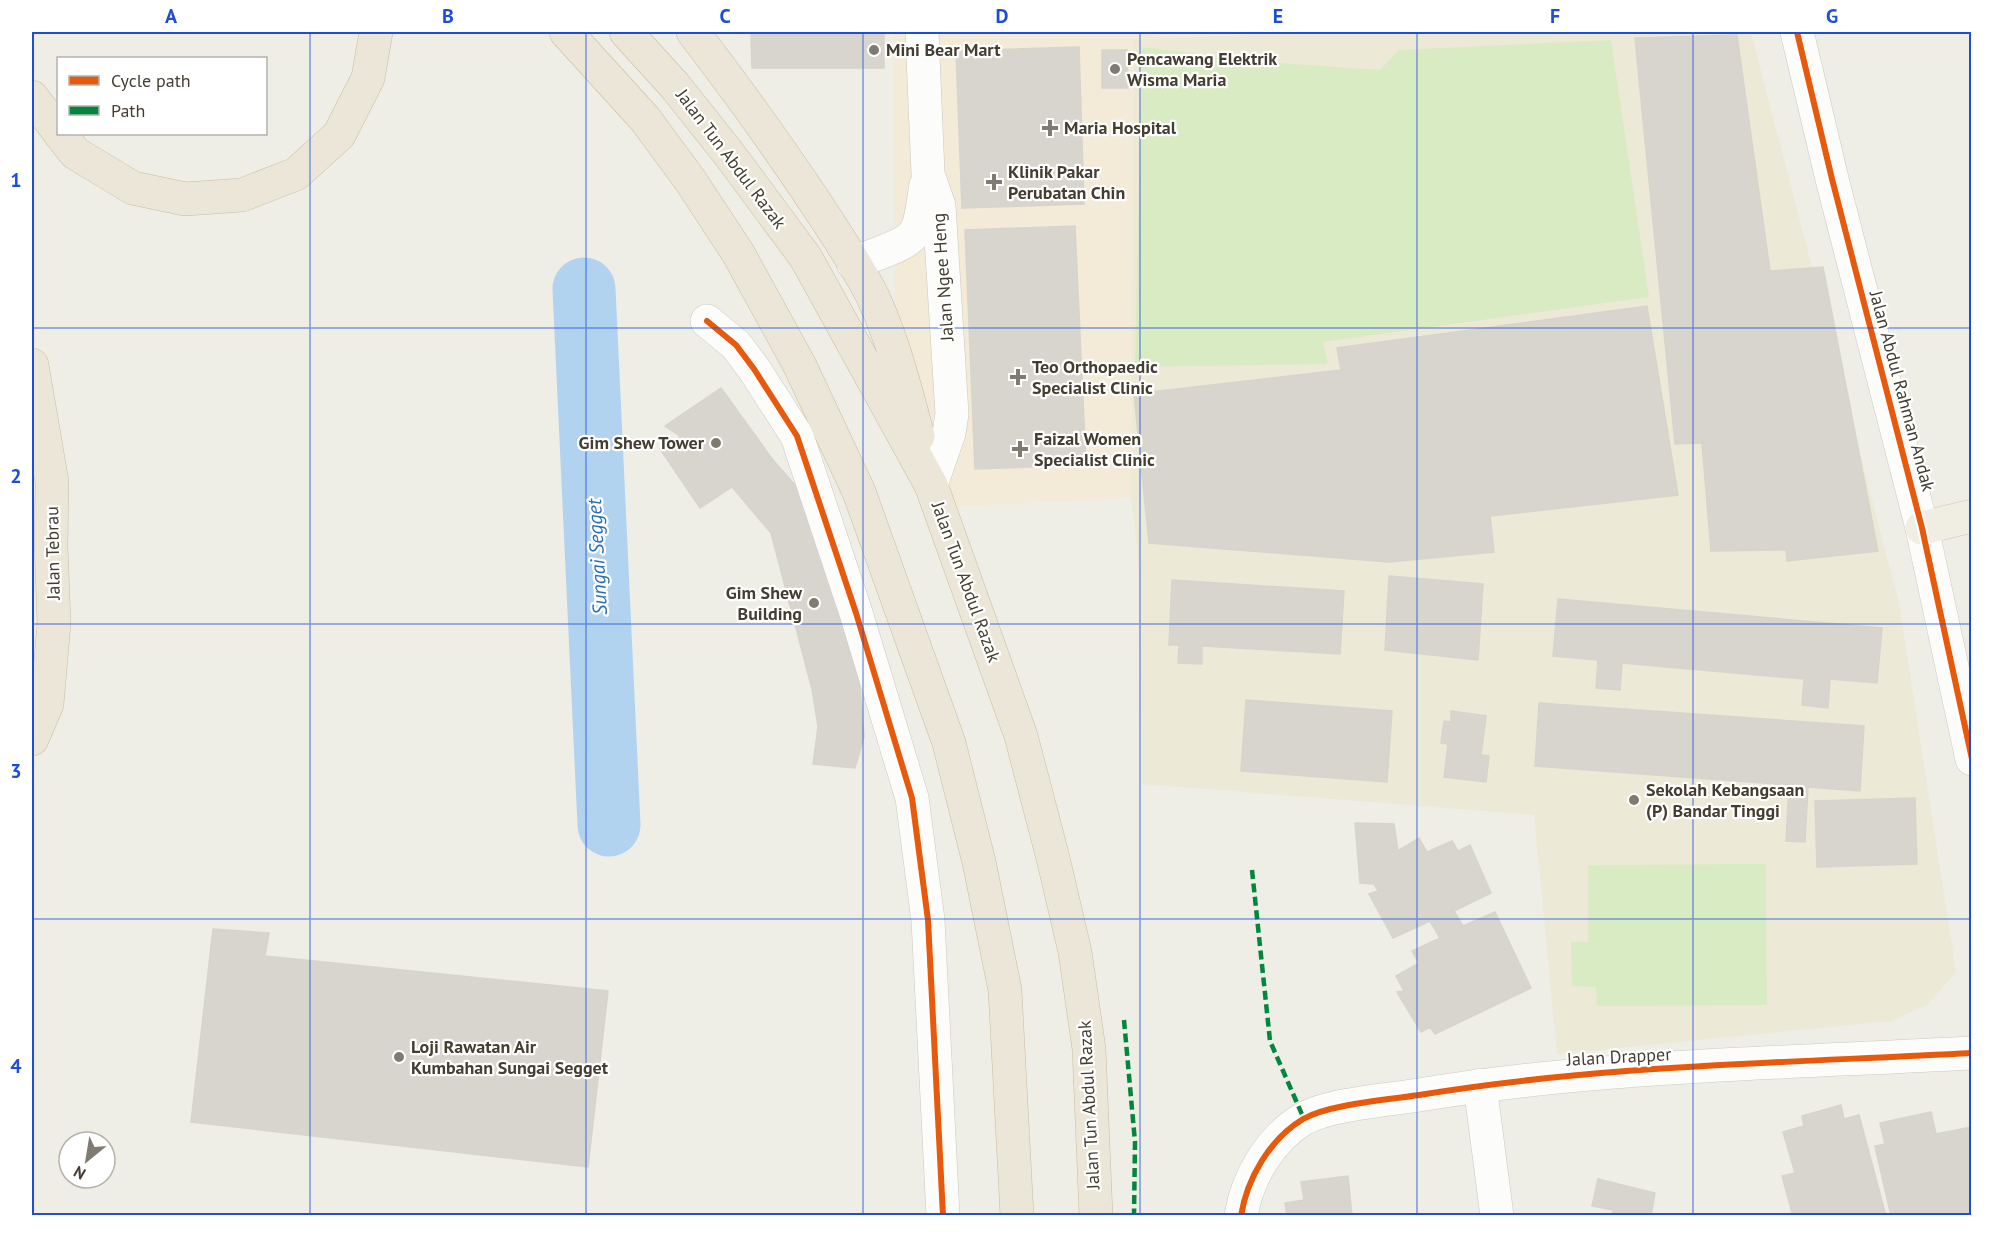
<svg xmlns="http://www.w3.org/2000/svg" width="2003" height="1247" viewBox="0 0 2003 1247" font-family="'PT Sans',sans-serif">
  <style>
    .commercial { fill: #f3ead7 }
    .education { fill: #ede9d7 }
    .green { fill: #d9ebc3 }
    .lines { fill: none; stroke-linecap: round; stroke-linejoin: round }
    .river { stroke: #b2d3f0; stroke-width: 63 }
    .building { fill: #d8d5ce; stroke: #d7d4cc; stroke-width: 1.5 }
    .minor-casing { stroke: #cbc9c2; stroke-width: 34 }
    .major-casing { stroke: #d2cbb2; stroke-width: 34 }
    .highway-casing { stroke: #c8bd9f; stroke-width: 34 }
    .minor { stroke: #fcfcfb; stroke-width: 33 }
    .major { stroke: #f0ede2; stroke-width: 33 }
    .highway { stroke: #ebe6d7; stroke-width: 33 }
    .quiet { stroke: #00873e; stroke-width: 4.5; stroke-dasharray: 9 4.5; stroke-linecap: butt }
    .cycleway-casing { stroke: #fff; stroke-width: 10 }
    .cycleway { stroke: #e8590c; stroke-width: 6 }
    .grid { fill: none; stroke: #1d4ed8; stroke-width: 1.5; stroke-opacity: 0.55 }
    .poi-dot { fill: #807b71; stroke: #fff; stroke-width: 2 }
    .labels { text-anchor: middle; stroke-width: 4.5; stroke-linejoin: round; paint-order: stroke }
    .poi-label { font-size: 18px; font-weight: bold; fill: #443e32; stroke: #fff; text-anchor: start }
    .street-label { font-size: 18px; fill: #443e32; stroke: #fff }
    .water-label { font-size: 20px; font-style: italic; fill: #256eb6; stroke: #fff }
    .neatline { fill: none; stroke: #1d4ed8; stroke-width: 2 }
    .grid-label { font-size: 20px; text-anchor: middle; font-weight: bold; fill: #1d4ed8 }
  </style>
  <rect width="100%" height="100%" fill="#eeede6"/>
  <!-- commercial -->
  <polygon class="commercial" points="894,32 1303,32 1134,40 1131,498 944,507 895,325"/>
  <!-- education -->
  <polygon class="education" points="1303,32 1751,32 1899,603 1956,972 1928,1004 1892,1021 1557,1054 1534,815 1142,784 1138,556 1131,498 1134,40"/>
  <!-- green -->
  <g class="green">
    <polygon points="1611,40 1649,297 1323,342 1328,364 1135,367 1142,47 1268,62 1380,70 1399,50"/>
    <polygon points="1766,864 1767,1005 1597,1006 1596,987 1572,986 1571,942 1588,942 1588,865"/>
  </g>
  <g class="lines">
    <!-- river -->
    <polyline class="river" points="584,289 609,825"/>
  </g>
  <!-- building -->
  <g class="building">
    <rect x="751" y="32" width="133" height="2"/>
    <polygon points="751,34 884,34 884,68 752,68"/>
    <polygon points="1737,35 1770,271 1823,267 1878,551 1787,561 1786,550 1711,551 1702,443 1675,444 1635,38"/>
    <polygon points="1079,47 1084,204 962,208 956,51"/>
    <polygon points="1102,50 1127,50 1128,88 1102,88"/>
    <polygon points="1075,226 1086,465 975,469 965,230"/>
    <polygon points="1647,306 1678,495 1490,516 1494,552 1389,562 1149,543 1134,394 1341,370 1337,348"/>
    <polygon points="721,388 773,460 700,508 660,449 681,437 665,426"/>
    <polygon points="773,460 802,493 843,619 860,688 864,737 855,768 813,764 818,727 812,689 771,533 732,487"/>
    <polygon points="1389,576 1483,584 1478,660 1385,650"/>
    <polygon points="1172,580 1344,591 1340,654 1202,646 1202,664 1178,663 1179,645 1169,645"/>
    <polygon points="1558,599 1882,628 1877,683 1830,679 1828,708 1802,705 1804,679 1622,663 1620,690 1596,688 1598,660 1553,656"/>
    <polygon points="1246,700 1392,711 1387,782 1241,771"/>
    <polygon points="1539,703 1864,726 1860,791 1808,787 1805,842 1786,841 1789,785 1535,766"/>
    <polygon points="1451,711 1486,716 1481,755 1489,756 1486,782 1444,777 1448,744 1441,743 1444,721 1451,722"/>
    <polygon points="1915,798 1917,864 1817,867 1815,801"/>
    <polygon points="1355,823 1394,824 1398,851 1419,838 1427,852 1452,841 1458,851 1470,845 1491,893 1454,911 1463,926 1495,912 1531,988 1435,1034 1430,1027 1421,1032 1397,992 1404,991 1396,976 1419,963 1412,951 1440,938 1430,921 1393,938 1369,894 1378,891 1374,884 1360,883"/>
    <polygon points="213,929 269,933 265,956 608,991 588,1167 191,1122"/>
    <polygon points="1841,1105 1844,1119 1859,1115 1886,1216 1793,1216 1782,1176 1795,1173 1783,1132 1804,1126 1802,1116"/>
    <polygon points="1931,1112 1936,1134 1972,1127 1972,1216 1891,1216 1875,1146 1885,1144 1880,1123"/>
    <polygon points="1348,1176 1352,1216 1287,1216 1285,1203 1304,1200 1301,1182"/>
    <polygon points="1598,1179 1655,1193 1651,1216 1612,1216 1613,1210 1592,1206"/>
  </g>
  <g class="lines">
    <!-- minor casing -->
    <g class="minor-casing">
      <g id="minor">
        <polyline points="922,32 928,174 939,206 952,414 949,433 931,485"/>
        <polyline points="1797,32 1832,179 1922,528 1972,759"/>
        <path d="M853 263C869 256 908 246 916 231 923 217 923 199 926 185"/>
        <polyline points="707,321 736,345 754,369 797,436 856,613 912,798 928,920 943,1216"/>
        <polyline points="1480,1085 1497,1216"/>
        <path d="M1241 1216C1247 1178 1270 1139 1303 1119 1330 1104 1387 1100 1419 1095 1601 1065 1787 1063 1972 1053"/>
      </g>
    </g>
    <!-- major casing -->
    <g class="major-casing">
      <polyline id="major" points="1922,528 1972,516"/>
    </g>
    <!-- highway casing -->
    <g class="highway-casing">
      <g id="highway">
        <polyline points="566,32 645,119 690,180 738,253 800,366 859,492 949,743 979,862 1005,990 1017,1216"/>
        <polyline points="626,32 675,86 729,154 806,258 931,485 1021,736 1053,858 1075,952 1089,1049 1096,1216"/>
        <path d="M693 32C735 87 775 142 813 199 834 231 856 263 873 297 893 340 906 391 918 436"/>
        <polyline points="32,97 58,131"/>
        <polyline points="60,134 75,153 133,188 185,199 242,195 296,174 339,135 368,78 376,32"/>
        <polyline points="32,365 52,482 51,546 54,623 47,704 32,739"/>
      </g>
    </g>
    <!-- minor -->
    <use href="#minor" class="minor"/>
    <!-- major -->
    <use href="#major" class="major"/>
    <!-- highway -->
    <use href="#highway" class="highway"/>
    <!-- quiet -->
    <g class="quiet">
      <polyline points="1252,870 1270,1041 1304,1119"/>
      <polyline points="1124,1020 1135,1142 1134,1216"/>
    </g>
    <!-- cycleway casing -->
    <g class="cycleway-casing">
      <g id="cycleway">
        <polyline points="1797,32 1832,179 1922,528 1972,759"/>
        <polyline points="707,321 736,345 754,369 797,436 856,613 912,798 928,920 943,1216"/>
        <path d="M1241 1216C1247 1178 1270 1139 1303 1119 1330 1104 1387 1100 1419 1095 1601 1065 1787 1063 1972 1053"/>
      </g>
    </g>
    <!-- cycleway -->
    <use href="#cycleway" class="cycleway"/>
  </g>
  <!-- grid -->
  <path class="grid" d="M310 32V1216M586 32V1216M863 32V1216M1140 32V1216M1417 32V1216M1693 32V1216M32 328H1972M32 624H1972M32 919H1972"/>
  <!-- markers -->
  <g class="poi-dot">
    <circle cx="874" cy="50" r="6"/>
    <circle cx="1115" cy="69" r="6"/>
    <path d="M1047 119h6v6h6v6h-6v6h-6v-6h-6v-6h6z"/>
    <path d="M991 173h6v6h6v6h-6v6h-6v-6h-6v-6h6z"/>
    <path d="M1015 368h6v6h6v6h-6v6h-6v-6h-6v-6h6z"/>
    <circle cx="716" cy="443" r="6"/>
    <path d="M1017 440h6v6h6v6h-6v6h-6v-6h-6v-6h6z"/>
    <circle cx="814" cy="603" r="6"/>
    <circle cx="1634" cy="800" r="6"/>
    <circle cx="399" cy="1057" r="6"/>
  </g>
  <g class="labels">
    <!-- poi labels -->
    <g class="poi-label">
      <text x="886" y="56">Mini Bear Mart</text>
      <text x="1127" y="65">Pencawang Elektrik<tspan x="1127" dy="21">Wisma Maria</tspan></text>
      <text x="1064" y="134">Maria Hospital</text>
      <text x="1008" y="178">Klinik Pakar<tspan x="1008" dy="21">Perubatan Chin</tspan></text>
      <text x="1032" y="373">Teo Orthopaedic<tspan x="1032" dy="21">Specialist Clinic</tspan></text>
      <text x="1034" y="445">Faizal Women<tspan x="1034" dy="21">Specialist Clinic</tspan></text>
      <text x="704" y="449" text-anchor="end">Gim Shew Tower</text>
      <text x="802" y="599" text-anchor="end">Gim Shew<tspan x="802" dy="21">Building</tspan></text>
      <text x="1646" y="796">Sekolah Kebangsaan<tspan x="1646" dy="21">(P) Bandar Tinggi</tspan></text>
      <text x="411" y="1053">Loji Rawatan Air<tspan x="411" dy="21">Kumbahan Sungai Segget</tspan></text>
    </g>
    <!-- street labels -->
    <g class="street-label">
      <text transform="translate(731 159) rotate(53)" y="6">Jalan Tun Abdul Razak</text>
      <text transform="translate(943 277) rotate(-94)" y="6">Jalan Ngee Heng</text>
      <text transform="translate(1902 391) rotate(75)" y="6">Jalan Abdul Rahman Andak</text>
      <text transform="translate(53 553) rotate(-91)" y="6">Jalan Tebrau</text>
      <text transform="translate(966 582) rotate(70)" y="6">Jalan Tun Abdul Razak</text>
      <text transform="translate(1619 1057) rotate(-3)" y="6">Jalan Drapper</text>
      <text transform="translate(1089 1105) rotate(-93)" y="6">Jalan Tun Abdul Razak</text>
    </g>
    <!-- water labels -->
    <g class="water-label">
      <text transform="translate(597 557) rotate(-93)" y="7">Sungai Segget</text>
    </g>
  </g>
  <!-- border -->
  <rect width="2003" height="1247" fill="none" stroke="#ffffff" stroke-width="66"/>
  <!-- legend -->
  <rect x="57" y="57" width="210" height="78" fill="#ffffff" stroke="#b4b2ad" stroke-width="1.5"/>
  <rect x="69" y="76" width="30" height="9" fill="#e8590c" stroke="#b4b2ad" stroke-width="1.5"/>
  <text x="111" y="87" font-size="18" fill="#443e32">Cycle path</text>
  <rect x="69" y="106" width="30" height="9" fill="#00873e" stroke="#b4b2ad" stroke-width="1.5"/>
  <text x="111" y="117" font-size="18" fill="#443e32">Path</text>
  <!-- north arrow -->
  <g transform="translate(87 1160) rotate(210)"><circle r="28" fill="#ffffff" stroke="#b4b2ad" stroke-width="1.5"/>
  <path d="M0-4.5L10 22L0 15L-10 22Z" fill="#807b71"/>
  <text y="-9" font-size="16" font-weight="bold" text-anchor="middle" fill="#443e32">N</text>
  </g>
  <rect x="33" y="33" width="1937" height="1181" class="neatline"/>
  <g class="grid-label">
    <text x="171" y="23">A</text>
    <text x="448" y="23">B</text>
    <text x="725" y="23">C</text>
    <text x="1002" y="23">D</text>
    <text x="1278" y="23">E</text>
    <text x="1555" y="23">F</text>
    <text x="1832" y="23">G</text>
    <text x="16" y="187">1</text>
    <text x="16" y="483">2</text>
    <text x="16" y="778">3</text>
    <text x="16" y="1073">4</text>
  </g>
</svg>
